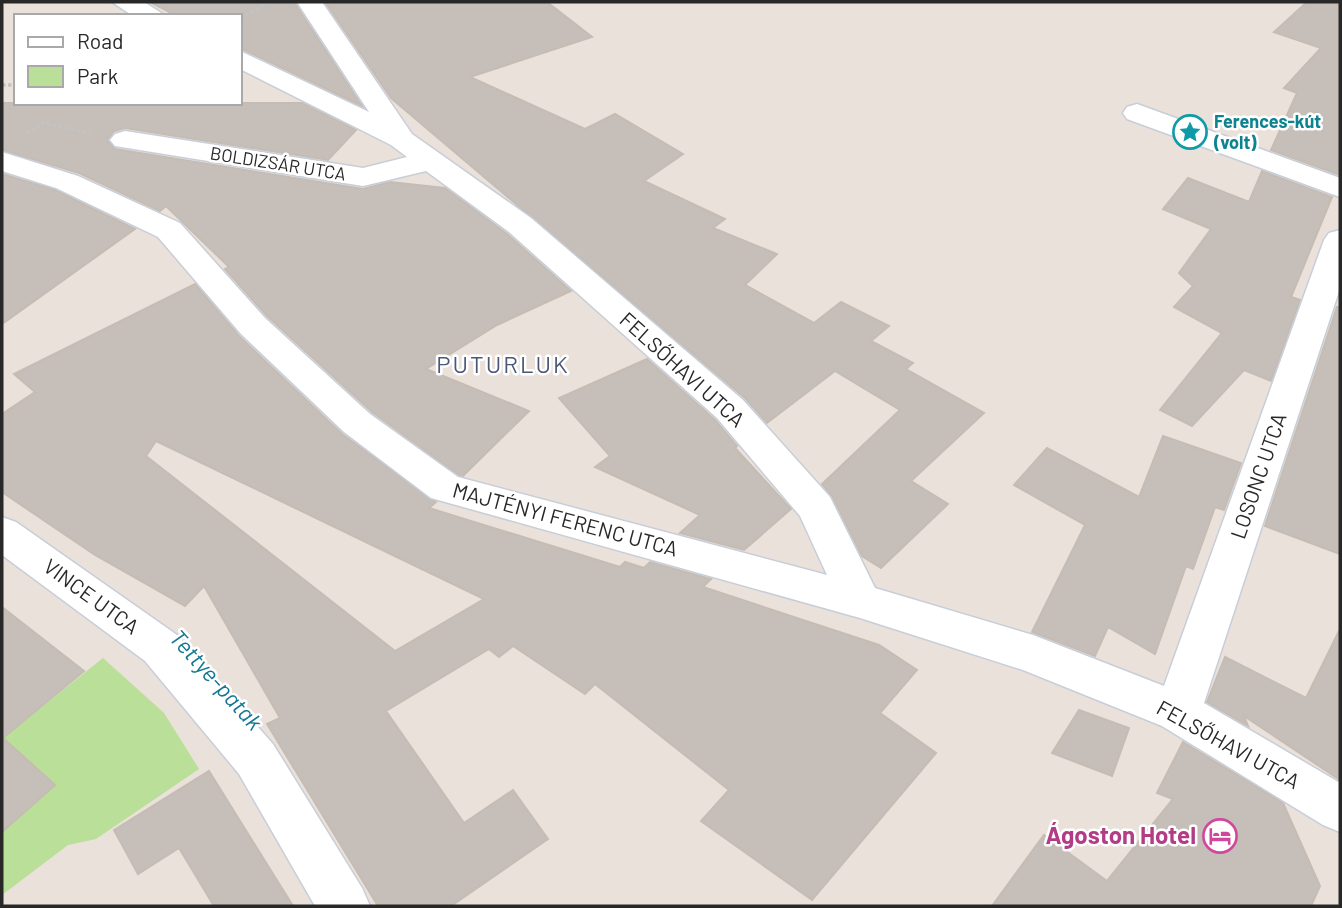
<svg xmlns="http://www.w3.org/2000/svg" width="1342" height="908" viewBox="0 0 1342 908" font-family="Barlow,sans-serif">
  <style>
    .green { fill: #badf98 }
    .building { fill: #c5beb9; stroke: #c5bcb4; stroke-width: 2; fill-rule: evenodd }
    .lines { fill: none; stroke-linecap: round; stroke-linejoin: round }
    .street-casing { stroke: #c8ced9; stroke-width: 3 }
    .path { stroke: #c3c3c3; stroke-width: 3.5; stroke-dasharray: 3.5 2.5; stroke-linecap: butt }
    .street { fill: #fff; fill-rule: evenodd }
    .labels { text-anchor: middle; stroke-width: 5; stroke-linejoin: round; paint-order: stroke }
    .far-culture-label { font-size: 18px; font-weight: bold; fill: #0d838f; stroke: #fff; text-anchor: start }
    .far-street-label { font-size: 18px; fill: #282828; stroke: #fff }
    .street-label { font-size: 21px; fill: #282828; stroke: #fff }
    .water-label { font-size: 23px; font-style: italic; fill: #137791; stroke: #fff }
    .quarter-label { font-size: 24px; letter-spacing: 2px; fill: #4a5876; stroke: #fff }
    .near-hotel-label { font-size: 24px; font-weight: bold; fill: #b23c85; stroke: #fff; text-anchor: end }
  </style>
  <rect width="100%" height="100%" fill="#eae1da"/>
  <!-- green -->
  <polygon class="green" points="103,658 164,713 199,769 96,839 68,845 2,895 2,832 55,785 3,738"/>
  <!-- building -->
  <g class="building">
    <polygon points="150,2 294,2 362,106 240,48 240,16 177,16"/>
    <polygon points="325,2 547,2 592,37 470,77 585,129 615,114 683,154 644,181 725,219 713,228 777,254 745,285 814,323 841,302 889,326 871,341 913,363 906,369 984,413 911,481 948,504 881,568 862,556 832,496 822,484 900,410 835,371 767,423 745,398 391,98"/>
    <polygon points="1307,2 1340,2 1340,175 1271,150 1297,93 1284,88 1321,48 1274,32"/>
    <polygon points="2,103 302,103 356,130 328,160 125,128 114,131 107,140 115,149 363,189 390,182 445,188 507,234 571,291 497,325 426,369 529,411 463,476 459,475 372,412 267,316 225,269 229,267 166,206 160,211 79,173 2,150"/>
    <polygon points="1262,171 1332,197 1291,297 1300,300 1271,381 1244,370 1192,426 1160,410 1222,333 1174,307 1193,286 1179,273 1211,229 1163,209 1188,178 1249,202"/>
    <polygon points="2,174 55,190 135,229 2,324"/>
    <path d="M195 284 239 336 342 434 436 502 429 508 620 567 625 562 644 568 650 562 711 579 703 587 879 645 917 670 880 713 936 753 812 900 701 821 729 790 595 684 585 694 513 646 499 657 489 649 386 711 464 823 513 790 548 839 451 906H378L267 724 280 718 204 586 185 606 95 555 2 492V414L35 392 14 374ZM156 441 484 599 395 651 146 456Z"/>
    <polygon points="1337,307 1340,307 1340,554 1265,526"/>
    <polygon points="647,359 715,420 737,446 735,448 791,509 744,550 680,533 700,515 595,467 610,456 559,398"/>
    <polygon points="1163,436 1241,463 1224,510 1215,507 1193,569 1186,566 1155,654 1108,627 1095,656 1032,632 1085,525 1014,485 1047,448 1139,497"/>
    <polygon points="2,607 84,671 3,738 55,785 2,832"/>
    <polygon points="1340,629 1340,780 1244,716 1248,726 1207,702 1225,657 1306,698"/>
    <polygon points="1079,710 1129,728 1112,776 1052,753"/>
    <polygon points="1183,742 1283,803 1320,886 1311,906 992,906 1044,835 1107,881 1173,799 1157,793"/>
    <polygon points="209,771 293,906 214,906 179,848 138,874 114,830"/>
  </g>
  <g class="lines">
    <!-- street casing -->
    <g class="street-casing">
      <g id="street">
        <polygon points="112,2 144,2 166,16 133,16"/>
        <polygon points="297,2 322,2 412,134 531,218 743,400 830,497 875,588 1033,635 1164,686 1324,240 1329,233 1340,230 1340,288 1204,703 1340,783 1340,832 1323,825 1162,726 1023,670 860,618 431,498 344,432 241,334 158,237 56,188 2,171 2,152 78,176 180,223 265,318 370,414 458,477 827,575 800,516 717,418 509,232 426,171 363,186 115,146 110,140 115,134 125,131 363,168 407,157 391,145 240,69 240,51 369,112"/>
        <polygon points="1137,104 1340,178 1340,197 1127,119 1123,113 1127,107"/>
        <polygon points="2,517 16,522 177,635 273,744 362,888 370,906 315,906 239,774 145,661 2,555"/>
      </g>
    </g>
    <!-- path -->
    <g class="path">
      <polyline points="240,19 268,2"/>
      <polyline points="2,85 16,85"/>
      <polyline points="26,133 42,123 90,133"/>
    </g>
    <!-- street -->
    <use href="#street" class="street"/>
  </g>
  <!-- icons -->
  <defs>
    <g id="sight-ring" transform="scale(1.75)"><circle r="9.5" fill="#fff" stroke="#0f9aa8" stroke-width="1.5"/><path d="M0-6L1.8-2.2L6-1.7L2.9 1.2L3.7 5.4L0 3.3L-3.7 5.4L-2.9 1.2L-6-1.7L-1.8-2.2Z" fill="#0f9aa8"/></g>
    <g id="hotel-ring" transform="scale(1.75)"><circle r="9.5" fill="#fff" stroke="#d1479c" stroke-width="1.5"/><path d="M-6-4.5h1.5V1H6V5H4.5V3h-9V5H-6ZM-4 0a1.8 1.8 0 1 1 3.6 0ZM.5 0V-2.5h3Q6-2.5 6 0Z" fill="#d1479c"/></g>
  </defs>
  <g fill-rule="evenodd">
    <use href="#sight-ring" x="1190" y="132"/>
    <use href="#hotel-ring" x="1220" y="836"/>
  </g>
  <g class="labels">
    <!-- far-culture labels -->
    <g class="far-culture-label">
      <text x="1214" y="128">Ferences-kút<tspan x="1214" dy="21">(volt)</tspan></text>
    </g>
    <!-- far-street labels -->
    <g class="far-street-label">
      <text transform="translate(278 164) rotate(9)" y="6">BOLDIZSÁR UTCA</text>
    </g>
    <!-- street labels -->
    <g class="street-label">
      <text transform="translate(682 370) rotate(42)" y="7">FELSŐHAVI UTCA</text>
      <text transform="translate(1259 476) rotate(-71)" y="7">LOSONC UTCA</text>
      <text transform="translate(565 520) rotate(15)" y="7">MAJTÉNYI FERENC UTCA</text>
      <text transform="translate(91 597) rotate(36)" y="7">VINCE UTCA</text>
      <text transform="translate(1228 745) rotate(29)" y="7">FELSŐHAVI UTCA</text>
    </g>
    <!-- water labels -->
    <g class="water-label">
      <text transform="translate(216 680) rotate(48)" y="8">Tettye-patak</text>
    </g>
    <!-- quarter labels -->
    <g class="quarter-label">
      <text x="503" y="373">PUTURLUK</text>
    </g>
    <!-- near-hotel labels -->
    <g class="near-hotel-label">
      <text x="1196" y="844">Ágoston Hotel</text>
    </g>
  </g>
  <!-- border -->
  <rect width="1342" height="908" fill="none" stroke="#282828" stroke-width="7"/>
  <!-- legend -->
  <rect x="14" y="14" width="228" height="91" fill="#ffffff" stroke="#a9a9a9" stroke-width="2"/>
  <rect x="28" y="37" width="35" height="10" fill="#ffffff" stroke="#a9a9a9" stroke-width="2"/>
  <text x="77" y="49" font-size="21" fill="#282828">Road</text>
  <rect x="28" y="66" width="35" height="21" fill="#badf98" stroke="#a9a9a9" stroke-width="2"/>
  <text x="77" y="84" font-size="21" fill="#282828">Park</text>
</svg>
